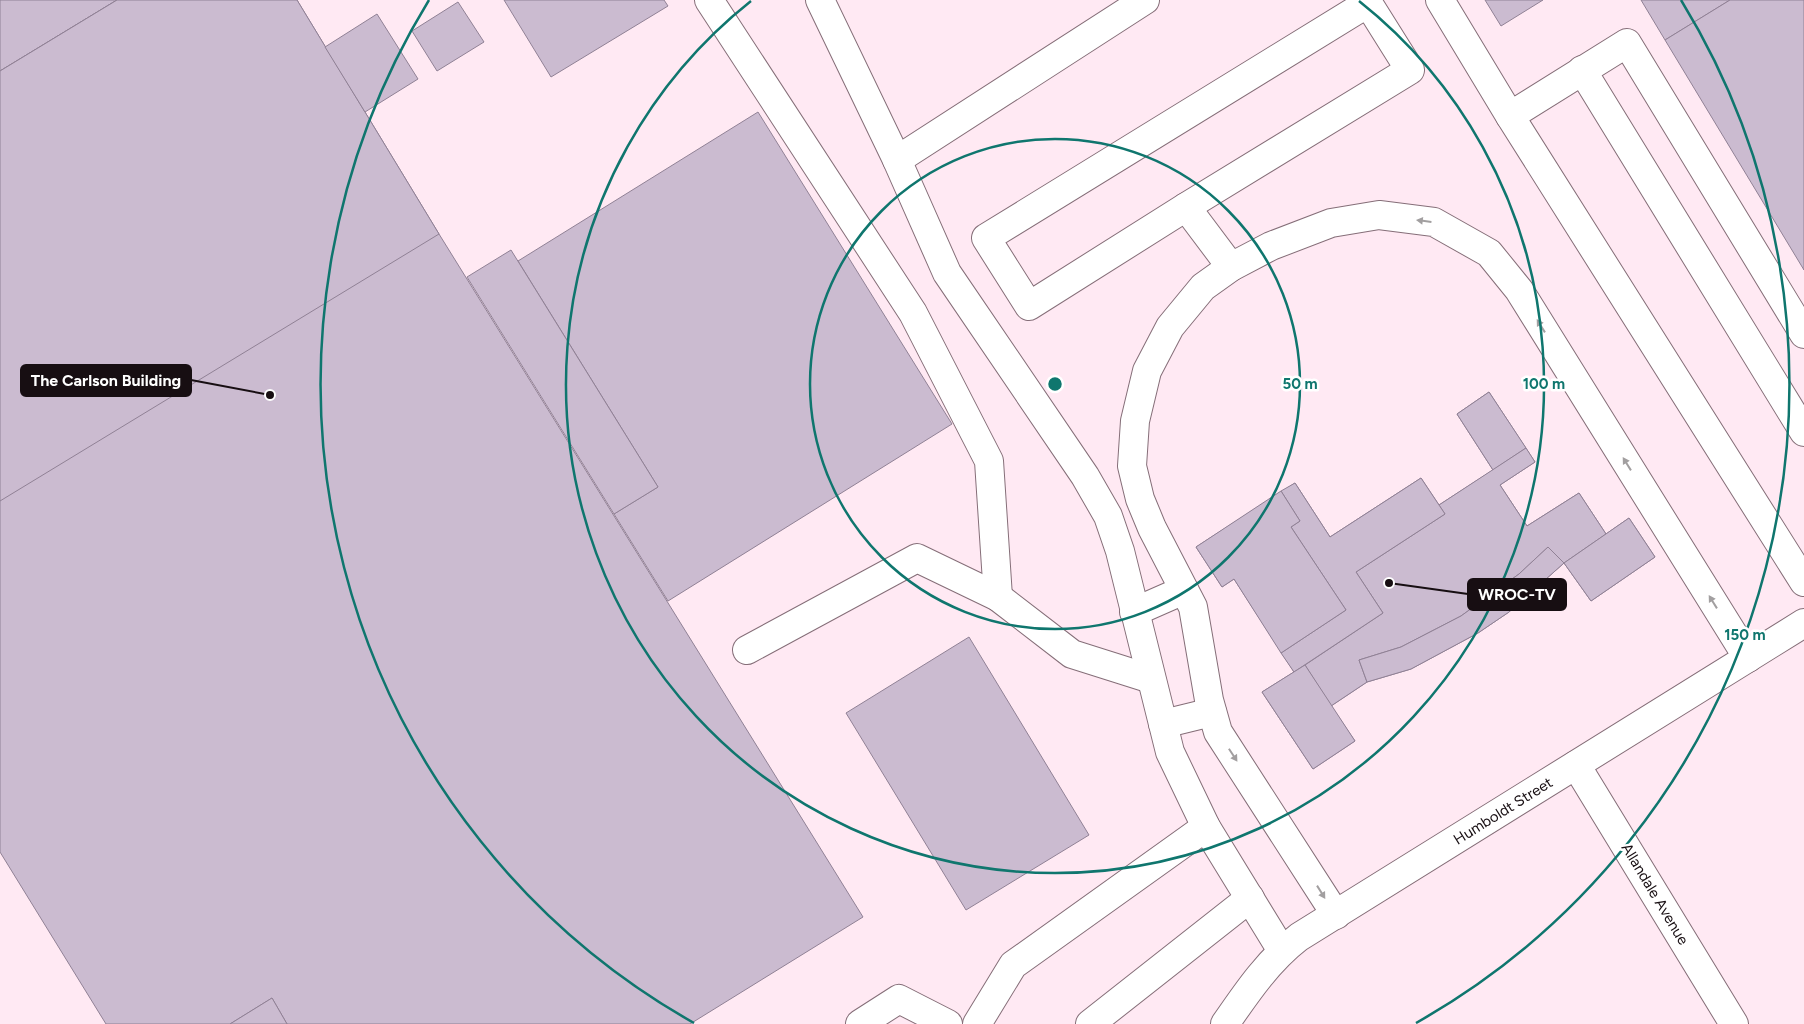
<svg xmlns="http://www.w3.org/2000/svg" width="1804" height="1024" viewBox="0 0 1804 1024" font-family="Figtree,sans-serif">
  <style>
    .building { fill: #cbbbd0; stroke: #908195 }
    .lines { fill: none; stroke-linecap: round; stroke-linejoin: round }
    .minor-casing { stroke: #856e78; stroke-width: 30 }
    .minor { stroke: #fff; stroke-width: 28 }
    .oneway { fill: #a29fa0 }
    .ring { fill: none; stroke: #0f766e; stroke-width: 2.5 }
    .labels { text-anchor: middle; stroke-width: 5; stroke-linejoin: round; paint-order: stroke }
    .street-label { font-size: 15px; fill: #170e12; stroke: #fff }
    .centre { fill: #0f766e; stroke: #fff; stroke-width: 2.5 }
    .ring-label { font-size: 15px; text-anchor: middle; font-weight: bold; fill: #0f766e; stroke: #fff; stroke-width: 5; stroke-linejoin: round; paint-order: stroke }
    .leader { fill: none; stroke: #170e12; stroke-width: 2 }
    .callout-dot { fill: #170e12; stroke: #fff; stroke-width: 2 }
    .callout { fill: #170e12; stroke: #170e12; stroke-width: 2 }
    .callout-label { font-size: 16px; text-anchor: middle; font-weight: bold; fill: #fff }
  </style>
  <rect width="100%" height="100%" fill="#ffe9f3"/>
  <!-- building -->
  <g class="building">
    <polygon points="0,0 117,0 0,71"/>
    <polygon points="117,0 297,0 439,234 863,917 690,1024 287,1024 272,998 230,1024 106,1024 0,852 0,71"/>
    <polygon points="117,0 297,0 439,234 0,501 0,71"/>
    <polygon points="504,0 664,0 668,6 551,77"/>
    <polygon points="1485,0 1543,0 1501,26"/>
    <polygon points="1641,0 1730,0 1665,40"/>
    <polygon points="1730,0 1804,0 1804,270 1665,40"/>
    <polygon points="458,2 484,42 437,71 412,31"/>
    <polygon points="377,14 418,79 365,112 325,47"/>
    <polygon points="758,112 952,424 668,601 614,514 658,487 518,261"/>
    <polygon points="511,250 658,487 614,514 467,277"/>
    <polygon points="1489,392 1535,462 1500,485 1527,526 1579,493 1606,534 1629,518 1655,557 1591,601 1564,563 1509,612 1478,633 1411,669 1367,682 1331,706 1355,741 1313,769 1262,692 1294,672 1234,579 1222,587 1196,547 1295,483 1330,537 1421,478 1439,505 1493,470 1457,414"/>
    <polygon points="1489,392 1526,448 1493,470 1457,414"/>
    <polygon points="1526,448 1535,462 1500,485 1527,526 1579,493 1606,534 1564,563 1548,547 1519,574 1461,616 1401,647 1359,660 1367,682 1331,706 1305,665 1383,613 1356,572 1445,514 1439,505"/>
    <polygon points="1421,478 1445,514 1356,572 1383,613 1294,672 1281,653 1346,610 1291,527 1300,521 1281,491 1295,483 1330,537"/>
    <polygon points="1281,491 1300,521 1291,527 1346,610 1281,653 1234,579 1222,587 1196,547"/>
    <polygon points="1629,518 1655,557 1591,601 1564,563"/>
    <polygon points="1548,547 1564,563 1509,612 1478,633 1411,669 1367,682 1359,660 1401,647 1461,616 1519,574"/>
    <polygon points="969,637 1089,835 966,910 846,713"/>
    <polygon points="1305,665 1355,741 1313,769 1262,692"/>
    <polygon points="272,998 287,1024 230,1024"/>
  </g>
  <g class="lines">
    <!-- minor casing -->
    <g class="minor-casing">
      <g id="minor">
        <polyline points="709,0 913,313 989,461 998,597"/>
        <polyline points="820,0 897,160"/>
        <polyline points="1145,0 897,160 947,273 1085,476 1108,516 1120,551 1170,752 1206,827 1282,951"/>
        <polyline points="1440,0 1510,116 1627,43 1804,334"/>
        <polygon points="1368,3 1410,70 1186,207 1029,306 986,238"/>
        <polyline points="1582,70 1804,432"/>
        <polyline points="1510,116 1804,582"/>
        <polyline points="1186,207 1231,267"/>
        <polyline points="1134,612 1184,590"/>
        <polyline points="747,650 917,558 998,597 1072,654 1151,679"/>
        <polyline points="1163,724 1212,712"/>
        <polyline points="1576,765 1734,1024"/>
        <polyline points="1336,915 1218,732 1209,700 1193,607 1152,528 1140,499 1132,466 1135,421 1147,371 1170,327 1203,287 1231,267 1271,246 1331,223 1379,215 1434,222 1489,253 1519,290 1748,658"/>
        <polyline points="860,1024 899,999 948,1024"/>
        <polyline points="977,1024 1013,965 1206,827"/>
        <polyline points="1090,1024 1250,898"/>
        <path d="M1225 1024C1247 992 1268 961 1299 937L1804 623"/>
      </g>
    </g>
    <!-- minor -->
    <use href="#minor" class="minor"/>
  </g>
  <!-- one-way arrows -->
  <defs><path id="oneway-solid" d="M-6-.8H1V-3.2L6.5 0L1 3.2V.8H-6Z" transform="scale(1.25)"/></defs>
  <g class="oneway">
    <use href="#oneway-solid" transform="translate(1424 221) rotate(-173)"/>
    <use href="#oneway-solid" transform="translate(1541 326) rotate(-122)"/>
    <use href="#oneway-solid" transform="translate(1627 464) rotate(-122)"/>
    <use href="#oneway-solid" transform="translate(1713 602) rotate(-122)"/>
    <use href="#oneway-solid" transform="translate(1233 755) rotate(57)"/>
    <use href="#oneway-solid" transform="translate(1321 892) rotate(58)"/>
  </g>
  <!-- distance rings -->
  <g class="ring">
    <circle cx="1055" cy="384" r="245"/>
    <path d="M1359 1A489 489 0 1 1 751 1"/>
    <path d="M694 1023A734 734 0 0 1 429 0M1681 0A734 734 0 0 1 1416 1023"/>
  </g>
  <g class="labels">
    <!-- street labels -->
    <g class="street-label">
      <text transform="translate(1503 811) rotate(-32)" y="5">Humboldt Street</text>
      <text transform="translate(1655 894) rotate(59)" y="5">Allandale Avenue</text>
    </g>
  </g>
  <circle cx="1055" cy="384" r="8" class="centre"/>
  <g class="ring-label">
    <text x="1300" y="389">50 m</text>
    <text x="1544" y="389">100 m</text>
    <text x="1745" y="640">150 m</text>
  </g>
  <!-- callouts -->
  <path class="leader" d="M270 395L191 380M1389 583L1468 594"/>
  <g class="callout-dot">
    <circle cx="270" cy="395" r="5"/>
    <circle cx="1389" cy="583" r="5"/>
  </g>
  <g class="callout">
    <rect x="21" y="365" width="170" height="31" rx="5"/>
    <rect x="1468" y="579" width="98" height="31" rx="5"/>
  </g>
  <g class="callout-label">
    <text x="106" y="386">The Carlson Building</text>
    <text x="1517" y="600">WROC-TV</text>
  </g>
</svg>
